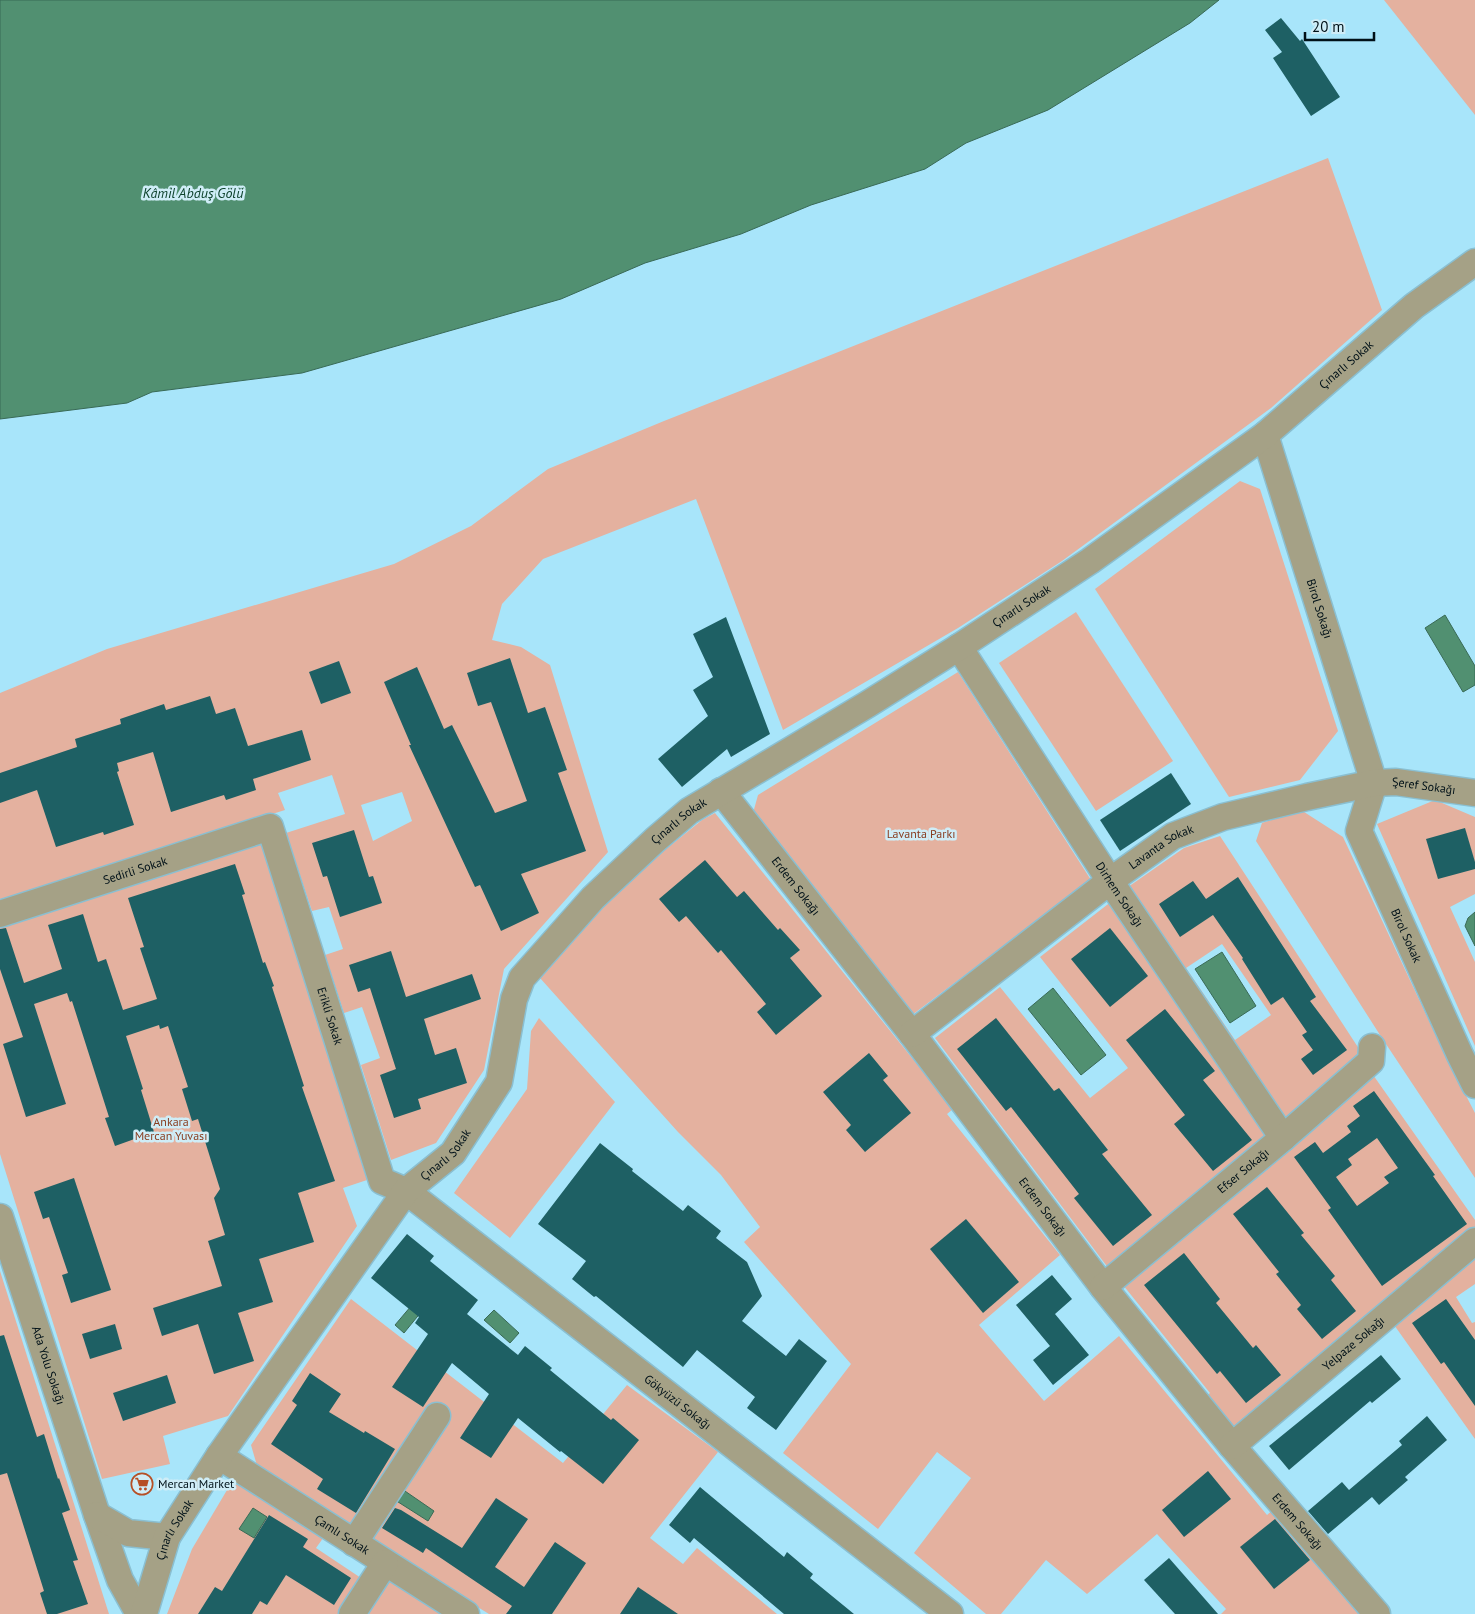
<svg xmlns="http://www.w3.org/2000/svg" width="1475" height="1614" viewBox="0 0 1475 1614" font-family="'PT Sans',sans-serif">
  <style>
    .green { fill: #e4b19f; fill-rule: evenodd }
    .water { fill: #519071; stroke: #396a56 }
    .building { fill: #1e6064; fill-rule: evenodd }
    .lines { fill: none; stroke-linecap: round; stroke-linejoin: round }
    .street-casing { stroke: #8abfd1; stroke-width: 29 }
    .street { stroke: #a5a186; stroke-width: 26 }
    .labels { text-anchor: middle; stroke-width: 5; stroke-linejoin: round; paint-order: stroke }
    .street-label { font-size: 12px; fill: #001118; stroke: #cfedf7 }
    .park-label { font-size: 12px; fill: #893d20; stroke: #cfedf7 }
    .poi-label { font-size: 12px; fill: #001118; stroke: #cfedf7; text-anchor: start }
    .water-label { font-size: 14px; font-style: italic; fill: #0d422c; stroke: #cfedf7 }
  </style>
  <rect width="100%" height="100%" fill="#a8e5fa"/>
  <!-- green -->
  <g class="green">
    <polygon points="1384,0 1475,0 1475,115"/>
    <path d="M1328 158 1382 310 1271 408 1062 561 958 628 783 730 696 499 543 559 502 604 492 640 521 647 550 665 608 852 504 969 484 1070 436 1143 391 1160 361 1065 380 1058 362 1007 344 1013 325 955 343 949 329 907 312 911 286 833 345 814 332 775 278 793 285 810 0 900V693L107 649 394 564 471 526 548 469 664 421ZM402 792 412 821 373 841 361 805Z"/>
    <polygon points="1240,481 1260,489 1338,731 1300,780 1229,797 1095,589"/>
    <polygon points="1076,612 1173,761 1096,811 999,663"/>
    <polygon points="958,672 1091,880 912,1015 753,813 758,795"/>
    <polygon points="1435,800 1475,817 1475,894 1450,907 1475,962 1475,1046 1377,824"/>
    <polygon points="1301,810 1343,837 1445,1055 1475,1113 1475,1178 1380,1035 1256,841 1262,823"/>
    <polygon points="715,813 953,1109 947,1114 1060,1255 979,1325 1044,1401 1119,1336 1267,1515 1277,1506 1366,1614 1221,1614 1226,1609 1157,1534 1087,1594 1046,1560 1001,1614 986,1614 914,1553 971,1478 937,1452 878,1529 783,1453 851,1364 744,1242 760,1227 721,1175 678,1132 540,978 598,911 665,850 702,820"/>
    <path d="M1220 836 1365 1058 1288 1120 1278 1114 1128 887 1184 848ZM1222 944 1271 1015 1235 1040 1186 968Z"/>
    <polygon points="261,842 367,1180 343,1188 357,1226 228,1416 163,1436 170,1464 102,1479 0,1154 0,925"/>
    <polygon points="1112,901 1271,1136 1109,1269 935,1038 1000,987 1090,1098 1128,1068 1040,957"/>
    <polygon points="539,1018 615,1102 510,1238 454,1193 527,1089 531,1031"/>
    <polygon points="1371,1072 1475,1220 1475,1232 1240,1429 1228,1429 1203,1399 1210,1393 1123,1285"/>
    <polygon points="1475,1255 1475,1284 1456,1297 1472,1323 1475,1322 1475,1439 1392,1322"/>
    <polygon points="0,1271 109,1614 0,1614"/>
    <polygon points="351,1299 563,1463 627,1385 718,1452 650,1538 683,1564 697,1548 777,1614 489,1614 393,1555 258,1469 251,1445"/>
    <polygon points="250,1484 326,1534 316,1548 367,1582 347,1614 167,1614 192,1549 230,1485"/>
    <polygon points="384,1575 448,1614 359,1614"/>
  </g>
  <!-- water -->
  <g class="water">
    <polygon points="0,0 1219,0 1190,23 1048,110 966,143 925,169 811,205 741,234 645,263 561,299 302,373 152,392 127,403 0,419"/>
    <polygon points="1445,615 1475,666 1475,685 1463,692 1425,628"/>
    <polygon points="1475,912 1475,946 1465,926 1468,918"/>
    <polygon points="1222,952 1256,1006 1230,1023 1195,969"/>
    <polygon points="1053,988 1106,1055 1081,1075 1028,1009"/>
    <polygon points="417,1299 426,1306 404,1333 395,1325"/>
    <polygon points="494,1310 519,1333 510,1343 484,1320"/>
    <polygon points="402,1489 434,1511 428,1521 395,1500"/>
    <polygon points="253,1508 267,1517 254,1538 239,1529"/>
  </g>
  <!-- building -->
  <g class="building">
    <polygon points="1281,18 1300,41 1302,39 1340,97 1311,116 1273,58 1282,52 1265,30"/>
    <polygon points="726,617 770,734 731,757 727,749 682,787 658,759 708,716 693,690 713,677 693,634"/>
    <polygon points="510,658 528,713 545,707 567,770 558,773 586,851 521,874 539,913 501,931 480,885 475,887 447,827 409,745 411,745 384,682 417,667 444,729 452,725 495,813 527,801 491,702 478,706 467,673"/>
    <polygon points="339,661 351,693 321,704 309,672"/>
    <polygon points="210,696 216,714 235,708 248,746 302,730 311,760 253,779 256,790 226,800 224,795 171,812 153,752 117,763 119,771 117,772 134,825 104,835 103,832 56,847 37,790 0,803 0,773 77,747 75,739 121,724 120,719 164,704 166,710"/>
    <polygon points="1171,773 1191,804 1120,851 1100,820"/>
    <polygon points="1465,828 1475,862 1475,869 1438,879 1426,839"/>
    <polygon points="354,830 369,877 373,876 382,903 340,917 327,876 323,877 312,843"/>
    <polygon points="705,860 737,897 744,891 778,930 780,928 800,950 790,958 822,996 776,1035 757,1012 766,1004 721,950 718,953 686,916 679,922 659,899"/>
    <polygon points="235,864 245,894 242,895 263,963 265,962 274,986 272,987 304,1086 302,1087 335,1181 298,1193 314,1242 259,1259 273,1302 238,1313 254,1361 214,1374 198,1324 162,1336 153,1308 222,1286 208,1241 225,1235 214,1198 220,1189 198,1119 192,1121 182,1089 188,1087 168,1026 160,1029 159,1025 126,1036 143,1089 141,1090 154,1132 115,1146 105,1118 109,1117 72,1001 70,1002 67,993 34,1004 66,1104 26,1117 3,1044 23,1037 0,969 0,929 6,928 24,983 62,969 48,925 83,914 98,962 106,959 123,1010 157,999 140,948 144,947 128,898"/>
    <polygon points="1238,877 1316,997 1310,1001 1347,1050 1313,1075 1301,1059 1313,1050 1302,1035 1307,1032 1283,997 1271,1005 1242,959 1243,958 1213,915 1180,937 1159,904 1193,881 1206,899"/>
    <polygon points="1110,928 1148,976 1110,1007 1071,959"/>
    <polygon points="391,951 406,997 472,974 481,999 424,1019 435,1055 456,1048 467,1083 418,1099 421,1109 394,1118 380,1075 396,1069 370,988 358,992 349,965"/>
    <polygon points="1165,1009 1215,1071 1203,1080 1252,1140 1213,1171 1174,1124 1185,1115 1126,1040"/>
    <polygon points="996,1018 1054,1091 1059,1088 1108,1150 1102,1154 1152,1215 1113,1246 1074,1198 1079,1194 1011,1107 1006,1111 957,1049"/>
    <polygon points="869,1053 888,1076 883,1080 911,1113 865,1152 846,1130 851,1125 823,1092"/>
    <path d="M1374 1091 1435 1175 1433 1176 1467 1224 1382 1286 1328 1210 1331 1208 1294 1157 1315 1142 1323 1153 1351 1132 1347 1126 1360 1116 1353 1106ZM1377 1138 1398 1168 1384 1177 1389 1183 1357 1206 1336 1177 1352 1165 1348 1159Z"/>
    <polygon points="600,1143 633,1169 632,1171 683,1211 688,1205 721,1231 716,1238 747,1262 762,1296 742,1321 786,1356 799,1339 827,1361 776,1430 747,1408 755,1397 697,1350 683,1367 596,1296 594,1297 572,1279 586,1261 538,1224"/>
    <polygon points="74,1178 111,1290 71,1303 62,1275 68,1273 49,1217 43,1219 34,1192"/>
    <polygon points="1267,1187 1304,1233 1301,1235 1335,1276 1331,1280 1356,1311 1322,1339 1297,1309 1301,1305 1276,1274 1279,1272 1233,1214"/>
    <polygon points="966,1219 1019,1282 983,1313 930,1249"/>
    <polygon points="407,1234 434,1256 430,1261 478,1300 467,1314 518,1355 525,1346 552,1368 550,1370 611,1420 613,1418 639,1440 603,1484 561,1451 560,1452 518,1418 491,1458 460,1438 489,1394 452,1363 423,1407 392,1387 428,1334 415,1323 419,1317 371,1278"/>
    <polygon points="1184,1253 1220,1299 1216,1303 1253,1348 1256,1345 1281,1375 1246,1403 1220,1371 1217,1374 1144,1285"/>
    <polygon points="1052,1275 1072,1299 1055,1314 1089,1355 1053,1385 1033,1360 1050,1346 1016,1305"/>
    <polygon points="1446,1299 1475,1340 1475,1406 1444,1362 1441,1364 1412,1323"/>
    <polygon points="115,1324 122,1349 90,1359 82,1334"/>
    <polygon points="4,1335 37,1437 44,1434 58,1479 59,1478 70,1510 62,1513 78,1560 73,1561 88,1604 57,1614 47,1614 40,1593 44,1591 7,1473 0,1475 0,1336"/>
    <polygon points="1381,1355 1401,1379 1372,1403 1370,1401 1289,1470 1269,1446"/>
    <polygon points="310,1373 341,1394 329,1412 364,1433 365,1431 395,1449 356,1513 317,1489 323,1479 271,1444 297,1405 292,1401"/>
    <polygon points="167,1375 176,1403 123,1421 113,1393"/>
    <polygon points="1427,1416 1447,1440 1405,1477 1408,1480 1379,1505 1372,1497 1328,1534 1308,1511 1342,1482 1349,1490 1402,1445 1399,1441"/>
    <polygon points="1208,1471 1231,1499 1184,1537 1162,1510"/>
    <polygon points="700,1487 784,1557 787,1552 813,1574 810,1578 854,1614 784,1614 694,1538 690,1543 669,1525"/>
    <polygon points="496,1498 528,1519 495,1567 524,1587 555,1542 586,1563 552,1614 506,1614 512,1606 426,1548 423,1553 382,1528 395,1508 401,1510 462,1548"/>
    <polygon points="269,1515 308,1539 303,1547 351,1578 334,1605 286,1575 267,1605 260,1601 252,1614 198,1614 215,1587 222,1591"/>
    <polygon points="1275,1519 1310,1560 1274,1589 1240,1547"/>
    <polygon points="1169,1558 1218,1614 1175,1614 1144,1580"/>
    <polygon points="638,1587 678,1614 620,1614"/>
  </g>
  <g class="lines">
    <!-- street casing -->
    <g class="street-casing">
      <g id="street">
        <path id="s1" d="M1265 435 1374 783"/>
        <path id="s2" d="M959 647 1110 881 1283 1138"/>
        <path id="s3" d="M1374 783 1359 831 1460 1055 1475 1085"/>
        <path id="s4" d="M721 791 912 1034 1103 1287 1232 1446 1377 1614"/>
        <path id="s5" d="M0 914 270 827 382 1181 406 1191 950 1614"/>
        <path id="s6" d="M912 1034 1110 881 1173 836 1223 817 1307 797 1374 783 1396 782 1475 793"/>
        <path id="s7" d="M0 1217 97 1515 120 1580 139 1614"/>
        <path id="s8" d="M1103 1287 1283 1138 1371 1061 1372 1047"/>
        <path id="s9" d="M1232 1446 1475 1241"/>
        <path id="s10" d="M219 1456 466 1614"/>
        <polyline points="97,1515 128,1533 167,1537"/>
        <polyline points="354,1543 437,1416"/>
        <path id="s11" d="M144 1614 167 1537 219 1456 406 1191 453 1153 499 1082 514 999 522 978 593 898 655 840 689 811 868 704 959 647 1090 561 1265 435 1414 306 1475 262"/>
        <polyline points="352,1614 385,1563"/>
      </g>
    </g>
    <!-- street -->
    <use href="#street" class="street"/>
  </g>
  <!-- icons -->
  <defs>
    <g id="supermarket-ring" transform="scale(1.125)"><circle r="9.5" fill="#cfedf7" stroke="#b64f25" stroke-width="1.5"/><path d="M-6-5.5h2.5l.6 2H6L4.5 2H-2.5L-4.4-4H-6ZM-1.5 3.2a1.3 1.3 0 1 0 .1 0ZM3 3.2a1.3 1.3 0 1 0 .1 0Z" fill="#b64f25"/></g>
  </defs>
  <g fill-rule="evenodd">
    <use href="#supermarket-ring" x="142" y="1484"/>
  </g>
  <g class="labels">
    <!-- street labels -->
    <g class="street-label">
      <text dy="4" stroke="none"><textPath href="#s11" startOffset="1785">Çınarlı Sokak</textPath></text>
      <text dy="4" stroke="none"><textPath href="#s11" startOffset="1380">Çınarlı Sokak</textPath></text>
      <text dy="4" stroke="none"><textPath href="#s1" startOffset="182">Birol Sokağı</textPath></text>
      <text dy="4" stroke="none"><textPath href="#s6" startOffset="586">Şeref Sokağı</textPath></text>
      <text dy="4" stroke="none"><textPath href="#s11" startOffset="975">Çınarlı Sokak</textPath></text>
      <text dy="4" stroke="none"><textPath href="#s6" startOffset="312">Lavanta Sokak</textPath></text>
      <text dy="4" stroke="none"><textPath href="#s5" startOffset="142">Sedirli Sokak</textPath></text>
      <text dy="4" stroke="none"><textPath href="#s4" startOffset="121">Erdem Sokağı</textPath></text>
      <text dy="4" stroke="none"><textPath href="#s2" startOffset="295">Dirhem Sokağı</textPath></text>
      <text dy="4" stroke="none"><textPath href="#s3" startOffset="165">Birol Sokak</textPath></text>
      <text dy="4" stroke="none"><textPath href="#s5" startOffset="482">Erikli Sokak</textPath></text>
      <text dy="4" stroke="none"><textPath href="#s11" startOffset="555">Çınarlı Sokak</textPath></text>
      <text dy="4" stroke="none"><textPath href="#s8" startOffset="182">Efser Sokağı</textPath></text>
      <text dy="4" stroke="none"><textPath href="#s4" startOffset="526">Erdem Sokağı</textPath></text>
      <text dy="4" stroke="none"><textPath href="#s9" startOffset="159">Yelpaze Sokağı</textPath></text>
      <text dy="4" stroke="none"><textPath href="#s7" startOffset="156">Ada Yolu Sokağı</textPath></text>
      <text dy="4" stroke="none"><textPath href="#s5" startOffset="1025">Gökyüzü Sokağı</textPath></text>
      <text dy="4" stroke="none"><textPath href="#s4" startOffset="931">Erdem Sokağı</textPath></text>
      <text dy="4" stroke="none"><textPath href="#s11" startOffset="90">Çınarlı Sokak</textPath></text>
      <text dy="4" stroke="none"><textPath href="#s10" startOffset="146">Çamlı Sokak</textPath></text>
    </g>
    <!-- park labels -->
    <g class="park-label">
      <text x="921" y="838">Lavanta Parkı</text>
      <text x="171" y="1126">Ankara<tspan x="171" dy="14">Mercan Yuvası</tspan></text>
    </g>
    <!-- poi labels -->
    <g class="poi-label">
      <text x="158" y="1488">Mercan Market</text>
    </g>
    <!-- water labels -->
    <g class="water-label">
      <text x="193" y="198">Kâmil Abduş Gölü</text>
    </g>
  </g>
  <!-- scale -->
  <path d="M1305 32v8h69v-8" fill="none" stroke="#001118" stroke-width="2.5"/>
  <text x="1312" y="32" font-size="15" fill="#001118" stroke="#cfedf7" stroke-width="4" paint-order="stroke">20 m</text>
</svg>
